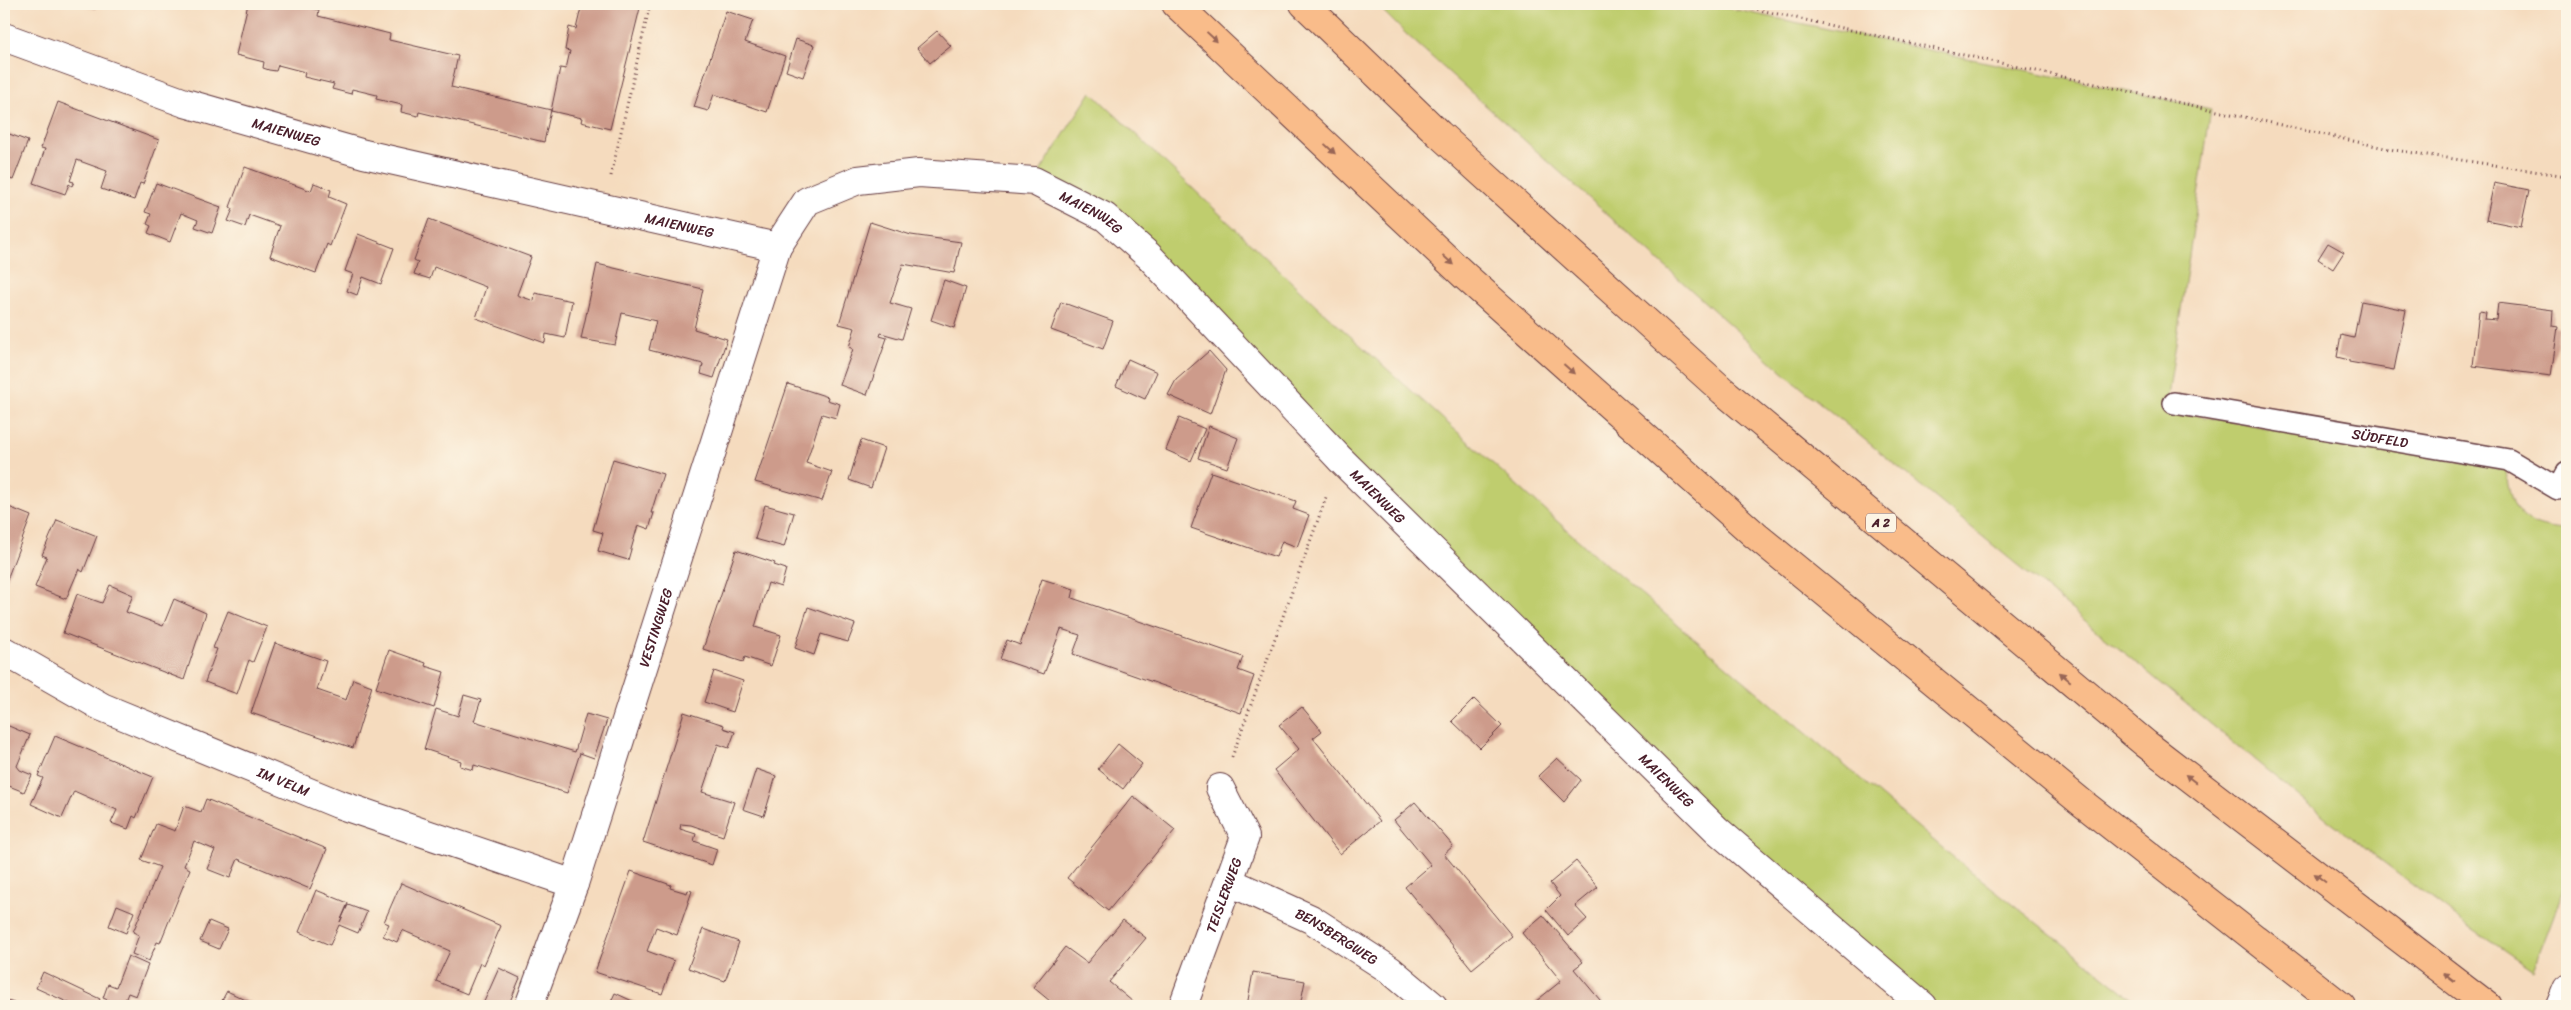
<svg xmlns="http://www.w3.org/2000/svg" width="2571" height="1010" viewBox="0 0 2571 1010" font-family="Sriracha,sans-serif">
  <style>
    .green { fill: #bfcd6e; stroke: #84764c }
    .building { fill: #cd9b8b }
    .lines { fill: none; stroke-linecap: round; stroke-linejoin: round }
    .service-casing { stroke: #643b41; stroke-width: 24 }
    .minor-casing { stroke: #643b41; stroke-width: 30 }
    .tertiary-casing { stroke: #643b41; stroke-width: 30 }
    .motorway-casing { stroke: #643b41; stroke-width: 30 }
    .path { stroke: #643b41; stroke-width: 3; stroke-dasharray: 1 4; stroke-linecap: butt }
    .service { stroke: #fff; stroke-width: 21 }
    .minor { stroke: #fff; stroke-width: 28 }
    .tertiary { stroke: #fff; stroke-width: 28 }
    .motorway { stroke: #f9bc8a; stroke-width: 28 }
    .oneway { fill: #996656 }
    .labels { text-anchor: middle; stroke-width: 4.5; stroke-linejoin: round; paint-order: stroke }
    .shield { fill: #fcf5e5; stroke: #7f5f63; stroke-width: 1 }
    .shield-label { font-size: 12px; font-weight: bold; fill: #4a1f2b }
    .street-label { font-size: 14px; fill: #4a1f2b; stroke: #fcf5e5 }
  </style>
  <rect width="100%" height="100%" fill="#fcf5e5"/>
  <filter id="ink" filterUnits="userSpaceOnUse"><feTurbulence type="fractalNoise" baseFrequency=".02" numOctaves="2"/><feDisplacementMap in="SourceGraphic" scale="10" xChannelSelector="R" yChannelSelector="G"/><feConvolveMatrix kernelMatrix="1 2 1 2 8 2 1 2 1" color-interpolation-filters="sRGB"/></filter>
  <filter id="wash" filterUnits="userSpaceOnUse"><feTurbulence type="fractalNoise" baseFrequency=".0096" numOctaves="4" result="noise"/><feDisplacementMap in="SourceGraphic" scale="20" xChannelSelector="R" yChannelSelector="G"/><feGaussianBlur stdDeviation="1.12" result="paint"/><feColorMatrix in="noise" values="0 0 0 0 0 0 0 0 0 0 0 0 0 0 0 0 0 1.4 0 .05"/><feComposite in="paint" operator="in"/></filter>
  <g filter="url(#wash)">
    <rect width="100%" height="100%" fill="#f5dbbe"/>
    <!-- green -->
    <g class="green">
      <path d="M1376 4H1708L2211 109 2166 410 2506 470C2510 513 2524 528 2567 530V881L2533 970 2463 922 2330 822 1786 375 1405 33Z"/>
      <polygon points="1091,92 1319,308 1596,556 1958,861 2142,1006 1923,1006 1717,830 1149,256 1034,181"/>
    </g>
    <g id="blocks">
      <!-- building -->
      <g class="building">
        <polygon points="83,4 97,4 95,9"/>
        <polygon points="248,4 292,4 319,10 318,16 390,34 389,40 458,56 451,87 551,110 544,142 419,112 418,116 401,112 402,105 376,99 377,95 352,89 351,94 332,89 334,84 304,77 305,72 278,65 276,71 269,70 263,68 264,62 236,55"/>
        <polygon points="576,4 641,4 610,129 581,122 582,118 551,111 560,68 566,69 570,51 565,50 569,27 576,29 581,8 575,7"/>
        <polygon points="726,11 753,20 745,42 785,56 767,112 714,94 708,111 694,107"/>
        <polygon points="937,31 951,46 930,63 917,48"/>
        <polygon points="796,39 814,45 803,77 786,71"/>
        <polygon points="58,102 159,140 143,184 140,183 134,200 101,189 107,171 77,160 70,181 74,182 72,186 69,184 65,194 33,183 45,149 41,148"/>
        <polygon points="4,132 28,141 13,180 8,178 5,185"/>
        <polygon points="245,167 311,191 314,183 322,186 331,190 329,197 346,204 330,246 327,244 316,273 270,256 280,226 249,215 245,227 228,221 233,209 230,207"/>
        <polygon points="156,183 221,207 212,233 195,227 198,220 181,213 170,242 148,233 151,226 147,224 151,214 145,212"/>
        <polygon points="2494,183 2529,190 2521,227 2486,220"/>
        <polygon points="429,219 531,257 517,295 534,301 535,293 572,301 565,338 546,334 545,343 476,318 486,287 434,267 430,279 414,274 418,262 414,260"/>
        <polygon points="870,222 911,235 961,242 954,273 903,264 890,303 911,309 902,339 881,333 880,336 887,338 867,395 840,385 853,349 849,347 855,328 839,324"/>
        <polygon points="358,234 394,248 381,284 363,277 357,295 347,291 353,274 345,271"/>
        <polygon points="2328,243 2344,252 2333,269 2318,259"/>
        <polygon points="597,264 703,289 694,329 727,339 714,378 701,374 703,364 649,350 656,321 622,313 615,345 581,339"/>
        <polygon points="944,280 966,288 954,328 931,320"/>
        <polygon points="2361,301 2406,310 2394,370 2349,362 2349,360 2337,357 2341,335 2354,338"/>
        <polygon points="1061,302 1113,321 1103,349 1051,330"/>
        <polygon points="2498,303 2553,310 2552,326 2558,327 2551,376 2473,366 2479,311 2486,312 2485,319 2496,320"/>
        <polygon points="1209,351 1226,370 1210,414 1168,395 1176,380"/>
        <polygon points="1128,359 1157,372 1145,399 1116,386"/>
        <polygon points="788,384 828,397 827,400 840,404 836,418 822,414 806,463 832,472 822,501 755,482"/>
        <polygon points="1179,418 1205,429 1191,461 1166,450"/>
        <polygon points="1209,426 1238,438 1227,468 1198,458"/>
        <polygon points="861,440 884,448 871,488 849,480"/>
        <polygon points="613,459 663,474 651,513 654,513 649,529 638,525 628,560 598,551 603,533 593,530"/>
        <polygon points="1211,472 1296,501 1293,509 1309,515 1297,547 1282,541 1276,557 1191,528"/>
        <polygon points="4,505 31,516 6,582 4,581"/>
        <polygon points="765,505 794,513 784,547 755,539"/>
        <polygon points="57,520 97,536 83,572 79,569 66,599 35,587 47,557 42,555"/>
        <polygon points="736,550 775,563 774,565 786,569 781,587 768,583 755,627 781,635 771,666 745,657 743,662 703,649"/>
        <polygon points="1042,579 1074,589 1072,598 1243,657 1238,670 1254,676 1241,713 1073,654 1080,635 1061,629 1044,674 1000,659 1007,640 1020,645"/>
        <polygon points="110,585 133,595 126,612 163,626 174,599 206,613 184,680 63,633 77,594 102,603"/>
        <polygon points="808,607 855,624 848,642 821,634 814,655 795,648"/>
        <polygon points="228,611 267,627 253,662 249,660 237,694 205,682 217,649 213,648"/>
        <polygon points="275,643 326,661 317,690 346,700 353,679 372,686 353,748 251,713"/>
        <polygon points="389,650 426,663 425,666 444,672 434,708 376,688"/>
        <polygon points="714,671 743,681 733,712 704,702"/>
        <polygon points="464,695 481,700 474,721 575,752 586,714 607,720 594,758 580,753 567,793 474,765 473,770 460,766 461,761 424,749 436,709 458,716"/>
        <polygon points="1474,699 1502,726 1480,748 1452,721"/>
        <polygon points="1302,707 1322,731 1313,738 1380,821 1340,854 1274,770 1299,749 1279,725"/>
        <polygon points="684,712 724,725 723,728 735,732 729,748 718,744 702,792 734,802 723,836 691,825 681,824 680,829 696,834 694,841 717,849 712,865 643,842"/>
        <polygon points="4,724 30,735 17,766 20,770 32,775 24,792 4,784"/>
        <polygon points="55,736 153,777 136,818 133,816 128,829 111,823 117,810 74,791 62,818 31,804 43,778 38,776"/>
        <polygon points="1118,744 1142,764 1123,789 1098,769"/>
        <polygon points="1557,758 1581,780 1564,802 1538,776"/>
        <polygon points="756,769 776,776 764,816 743,809"/>
        <polygon points="1133,796 1175,830 1108,911 1067,878"/>
        <polygon points="206,799 327,849 310,889 238,859 230,878 207,869 215,850 194,841 184,866 190,869 160,943 157,942 149,961 132,954 139,935 133,932 160,867 141,860 156,824 175,831 184,806 201,812"/>
        <polygon points="1415,802 1453,846 1444,854 1512,936 1472,969 1405,887 1431,865 1394,820"/>
        <polygon points="1576,861 1598,887 1575,906 1587,919 1568,936 1546,910 1560,896 1550,883"/>
        <polygon points="631,871 671,885 670,888 687,893 688,890 692,891 677,935 656,927 647,951 674,961 662,994 595,972"/>
        <polygon points="401,883 501,926 484,965 480,963 467,994 436,981 450,951 402,930 397,942 383,936 389,924 384,922"/>
        <polygon points="316,890 348,903 340,922 348,905 367,912 358,933 339,925 330,945 299,932"/>
        <polygon points="117,905 134,912 126,933 109,926"/>
        <polygon points="1543,915 1583,962 1574,969 1605,1006 1539,1006 1535,1002 1561,981 1522,933"/>
        <polygon points="1123,920 1146,938 1109,982 1133,1002 1129,1006 1056,1006 1033,987 1065,947 1087,963"/>
        <polygon points="209,921 228,929 219,949 200,941"/>
        <polygon points="703,929 739,942 725,981 688,968"/>
        <polygon points="128,956 148,965 136,996 128,993 123,1006 103,998 108,984 116,987"/>
        <polygon points="499,968 520,978 508,1006 488,1006 483,1004"/>
        <polygon points="43,972 100,999 96,1006 76,1006 36,988"/>
        <polygon points="1253,972 1305,981 1300,1006 1247,1006"/>
        <polygon points="227,991 252,1003 250,1006 219,1006"/>
        <polygon points="615,993 641,1005 641,1006 609,1006"/>
        <polygon points="4,1000 24,1006 4,1006"/>
      </g>
    </g>
  </g>
  <g filter="url(#ink)">
    <use href="#blocks" fill-opacity="0" stroke="#643b41" stroke-width="1"/>
    <g class="lines">
      <!-- service casing -->
      <g class="service-casing">
        <g id="service">
          <path id="s1" d="M2174 403 2509 460 2558 489 2567 472"/>
        </g>
      </g>
      <!-- minor casing -->
      <g class="minor-casing">
        <g id="minor">
          <path id="s2" d="M4 37 185 103 364 154 777 247 807 201 858 180 919 173 1034 181 1105 217 1149 256 1340 459 1717 830 1923 1006"/>
          <path id="s3" d="M4 651 102 707 338 804 574 884"/>
          <path id="s4" d="M1230 882 1311 919 1390 970 1433 1006"/>
          <path id="s5" d="M529 1006 574 884 777 247"/>
          <path id="s6" d="M1183 1006 1245 837 1220 788"/>
        </g>
      </g>
      <!-- tertiary casing -->
      <g class="tertiary-casing">
        <polyline id="tertiary" points="2560,1006 2567,989"/>
      </g>
      <!-- motorway casing -->
      <g class="motorway-casing">
        <g id="motorway">
          <polyline points="1176,4 1465,276 1755,535 2081,802 2341,1006"/>
          <polyline points="1304,4 1439,134 1723,391 2146,744 2488,1006"/>
        </g>
      </g>
      <!-- path -->
      <g class="path">
        <polyline points="1733,4 2394,150 2567,176"/>
        <polyline points="611,176 650,4"/>
        <polyline points="1232,757 1327,495"/>
      </g>
      <!-- service -->
      <use href="#service" class="service"/>
      <!-- minor -->
      <use href="#minor" class="minor"/>
      <!-- tertiary -->
      <use href="#tertiary" class="tertiary"/>
      <!-- motorway -->
      <use href="#motorway" class="motorway"/>
    </g>
    <!-- one-way arrows -->
    <defs><path id="oneway-solid" d="M-6-.8H1V-3.2L6.5 0L1 3.2V.8H-6Z" transform="scale(1.25)"/></defs>
    <g class="oneway">
      <use href="#oneway-solid" transform="translate(1212 37) rotate(43)"/>
      <use href="#oneway-solid" transform="translate(1330 149) rotate(43)"/>
      <use href="#oneway-solid" transform="translate(1448 260) rotate(43)"/>
      <use href="#oneway-solid" transform="translate(1569 369) rotate(42)"/>
      <use href="#oneway-solid" transform="translate(2065 677) rotate(-140)"/>
      <use href="#oneway-solid" transform="translate(2191 779) rotate(-142)"/>
      <use href="#oneway-solid" transform="translate(2320 878) rotate(-143)"/>
      <use href="#oneway-solid" transform="translate(2449 977) rotate(-143)"/>
    </g>
  </g>
  <g class="labels">
    <!-- shield labels -->
    <rect class="shield" x="1866" y="513.5" width="30" height="19" rx="4"/>
    <g class="shield-label">
      <text x="1881" y="527">A 2</text>
    </g>
    <!-- street labels -->
    <g class="street-label">
      <text dy="5" stroke="none"><textPath href="#s2" startOffset="298">MAIENWEG</textPath></text>
      <text dy="5" stroke="none"><textPath href="#s2" startOffset="1154">MAIENWEG</textPath></text>
      <text dy="5" stroke="none"><textPath href="#s2" startOffset="702">MAIENWEG</textPath></text>
      <text dy="5" stroke="none"><textPath href="#s1" startOffset="209">SÜDFELD</textPath></text>
      <text dy="5" stroke="none"><textPath href="#s2" startOffset="1559">MAIENWEG</textPath></text>
      <text dy="5" stroke="none"><textPath href="#s5" startOffset="399">VESTINGWEG</textPath></text>
      <text dy="5" stroke="none"><textPath href="#s2" startOffset="1964">MAIENWEG</textPath></text>
      <text dy="5" stroke="none"><textPath href="#s3" startOffset="309">IM VELM</textPath></text>
      <text dy="5" stroke="none"><textPath href="#s6" startOffset="118">TEISLERWEG</textPath></text>
      <text dy="5" stroke="none"><textPath href="#s4" startOffset="120">BENSBERGWEG</textPath></text>
    </g>
  </g>
  <!-- margin -->
  <rect width="2571" height="1010" fill="none" stroke="#fcf5e5" stroke-width="20"/>
</svg>
